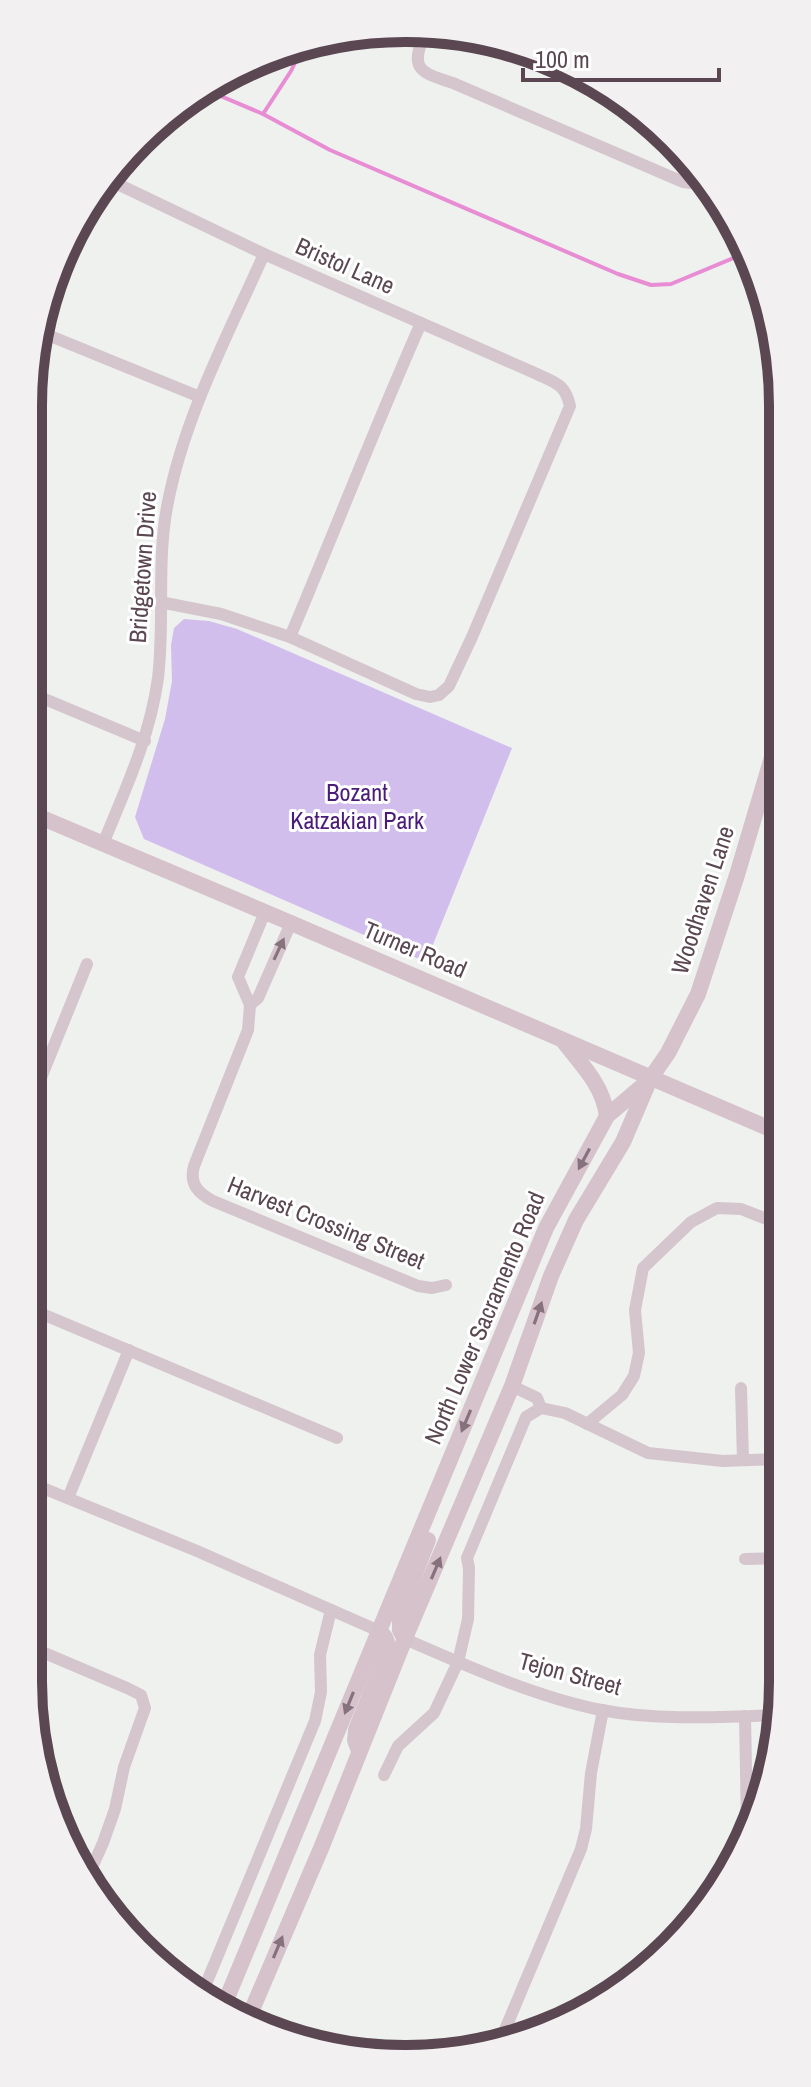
<svg xmlns="http://www.w3.org/2000/svg" width="811" height="2087" viewBox="0 0 811 2087" font-family="'Archivo Narrow',sans-serif">
  <style>
    .green { fill: #d1beed }
    .lines { fill: none; stroke-linecap: round; stroke-linejoin: round }
    .stream { stroke: #e88dd4; stroke-width: 4 }
    .street { stroke: #d5c5cd; stroke-width: 12 }
    .secondary { stroke: #d6c2cb; stroke-width: 16 }
    .oneway { fill: #86737c }
    .oneway2 { fill: #86727c }
    .labels { text-anchor: middle; stroke-width: 6; stroke-linejoin: round; paint-order: stroke }
    .street-label { font-size: 24px; fill: #5b4751; stroke: #fff }
    .park-label { font-size: 24px; fill: #4b1b79; stroke: #fff }
    .rim { fill: none; stroke: #5b4751; stroke-width: 10 }
  </style>
  <rect width="100%" height="100%" fill="#eef1ee"/>
  <!-- green -->
  <polygon class="green" points="184,619 209,621 237,629 512,748 426,962 144,839 135,817 165,719 172,681 171,645 174,628"/>
  <g class="lines">
    <!-- stream -->
    <g class="stream">
      <polyline points="204,89 263,114 330,150 618,274 651,285 671,284 748,252"/>
      <polyline points="263,114 291,71 301,50"/>
    </g>
    <!-- street -->
    <g class="street">
      <path d="M424 36C409 70 422 73 453 83L683 182 692 183 701 173"/>
      <path d="M105 178 264 254 537 374C556 383 565 384 570 406L472 637 449 686 439 695 430 697 416 694 290 637 221 614 160 602"/>
      <polyline points="38,331 200,397"/>
      <path d="M290 637C334 533 375 427 421 323"/>
      <polyline points="28,692 145,741"/>
      <path d="M103 844C125 790 150 737 158 678 165 620 156 560 168 502 185 415 228 335 264 254"/>
      <polyline points="265,912 238,977 250,1005 258,998 291,923"/>
      <path d="M250 1005 248 1030 194 1166C189 1184 198 1193 213 1201L418 1286 432 1288 446 1285"/>
      <polyline points="28,1110 87,964"/>
      <polyline points="779,1249 782,1242"/>
      <polyline points="28,1308 337,1438"/>
      <polyline points="512,1386 537,1398 541,1408"/>
      <polyline points="741,1388 743,1460"/>
      <polyline points="541,1408 565,1413 648,1453 723,1461 782,1459"/>
      <polyline points="587,1424 622,1395 634,1376 639,1353 635,1310 643,1268 691,1222 717,1208 741,1209 782,1225"/>
      <polyline points="28,1482 197,1551 379,1631"/>
      <polyline points="68,1498 129,1350"/>
      <polyline points="745,1559 783,1558"/>
      <path d="M405 1639C467 1666 536 1697 601 1710 659 1721 720 1717 779 1715"/>
      <polyline points="28,1646 127,1688 141,1695 145,1708 124,1767 115,1809 103,1843 89,1874"/>
      <polyline points="745,1716 747,1827"/>
      <polyline points="384,1775 398,1746 434,1713 458,1662 468,1619 469,1568 467,1558 526,1417 541,1408"/>
      <polyline points="201,1996 315,1721 321,1692 320,1655 331,1610"/>
      <polyline points="499,2044 581,1849 586,1829 591,1773 603,1710"/>
    </g>
    <!-- secondary -->
    <g class="secondary">
      <polyline points="28,812 291,923 782,1134"/>
      <path d="M564 1042C583 1066 603 1086 607 1116"/>
      <polyline points="405,1639 400,1630 400,1613 428,1540"/>
      <path d="M359 1751 355 1740 356 1730 386 1654C388 1643 388 1638 379 1631"/>
      <polyline points="222,2010 546,1228 607,1116 647,1082"/>
      <polyline points="248,2019 322,1846 408,1631 512,1386 551,1276 576,1220 623,1142 650,1079 668,1053 698,994 737,875 781,727"/>
    </g>
  </g>
  <!-- one-way arrows -->
  <defs><path id="oneway-solid" d="M-6-.8H1V-3.2L6.5 0L1 3.2V.8H-6Z" transform="scale(2)"/></defs>
  <use class="oneway" href="#oneway-solid" transform="translate(279 949) rotate(-65)"/>
  <g class="oneway2">
    <use href="#oneway-solid" transform="translate(584 1159) rotate(118)"/>
    <use href="#oneway-solid" transform="translate(538 1313) rotate(-71)"/>
    <use href="#oneway-solid" transform="translate(466 1421) rotate(113)"/>
    <use href="#oneway-solid" transform="translate(436 1568) rotate(-67)"/>
    <use href="#oneway-solid" transform="translate(349 1703) rotate(112)"/>
    <use href="#oneway-solid" transform="translate(278 1947) rotate(-67)"/>
  </g>
  <g class="labels">
    <!-- street labels -->
    <g class="street-label">
      <text transform="translate(345 266) rotate(24)" y="8">Bristol Lane</text>
      <text transform="translate(143 567) rotate(-86)" y="8">Bridgetown Drive</text>
      <text transform="translate(703 900) rotate(-72)" y="8">Woodhaven Lane</text>
      <text transform="translate(415 950) rotate(23)" y="8">Turner Road</text>
      <text transform="translate(326 1223) rotate(22)" y="8">Harvest Crossing Street</text>
      <text transform="translate(485 1318) rotate(-67)" y="8">North Lower Sacramento Road</text>
      <text transform="translate(570 1674) rotate(15)" y="8">Tejon Street</text>
    </g>
    <!-- park labels -->
    <g class="park-label">
      <text x="357" y="801">Bozant<tspan x="357" dy="28">Katzakian Park</tspan></text>
    </g>
  </g>
  <!-- crop -->
  <path d="M0 0H811V2087H0ZM405 42H406A363 363 0 0 1 769 405V1682A363 363 0 0 1 406 2045H405A363 363 0 0 1 42 1682V405A363 363 0 0 1 405 42Z" fill="#f2f0f1" fill-rule="evenodd"/>
  <path class="rim" d="M405 42H406A363 363 0 0 1 769 405V1682A363 363 0 0 1 406 2045H405A363 363 0 0 1 42 1682V405A363 363 0 0 1 405 42Z"/>
  <!-- scale -->
  <path d="M523 68v12h196v-12" fill="none" stroke="#5b4751" stroke-width="4"/>
  <text x="535" y="68" font-size="24" fill="#5b4751" stroke="#ffffff" stroke-width="6" paint-order="stroke">100 m</text>
</svg>
